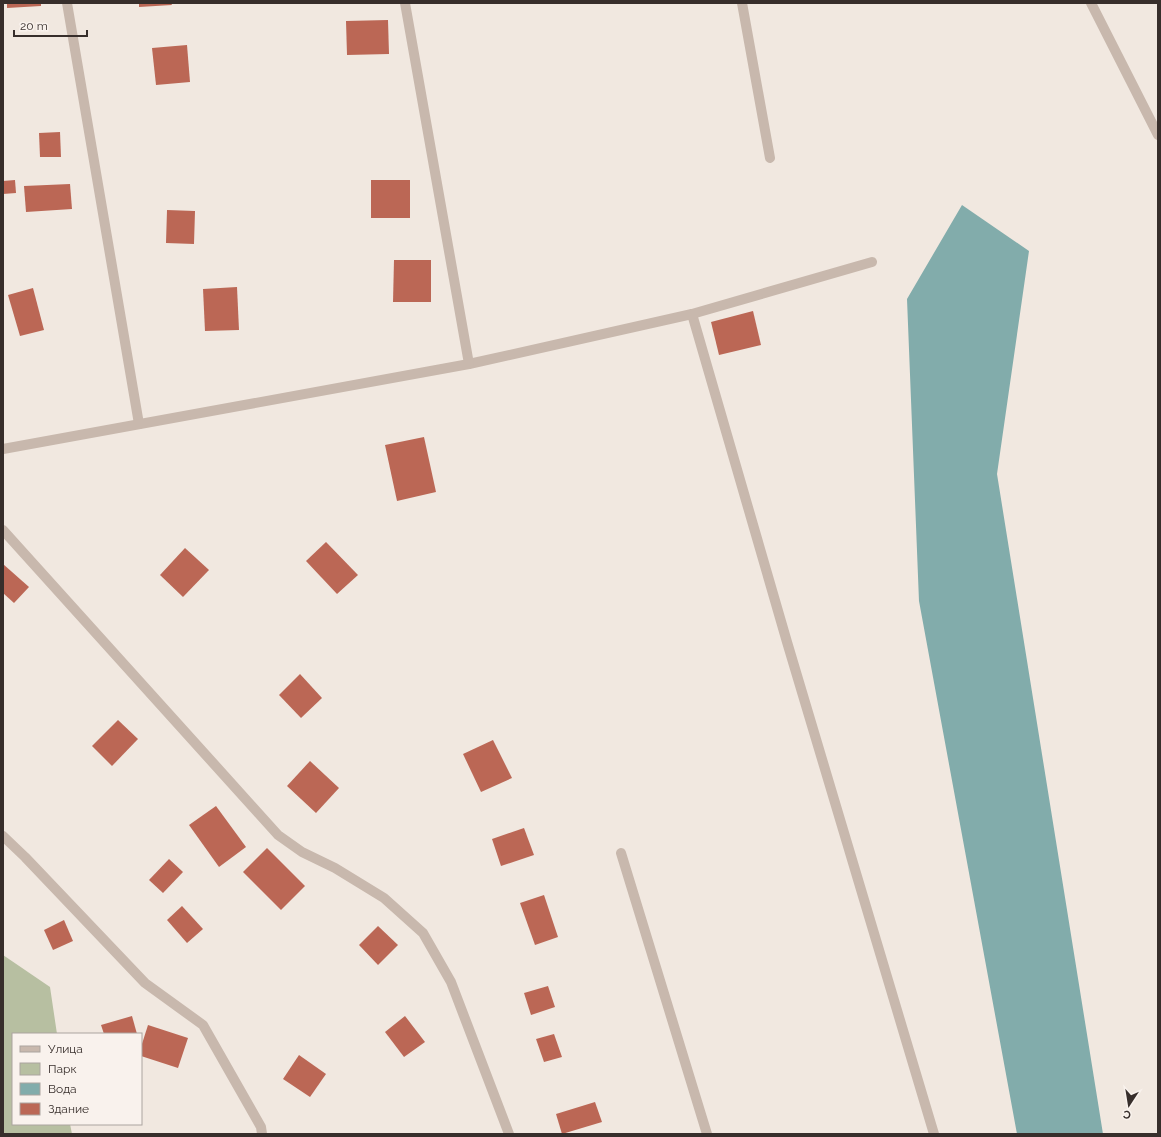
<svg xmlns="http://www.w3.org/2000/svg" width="1161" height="1137" viewBox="0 0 1161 1137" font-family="Raleway,sans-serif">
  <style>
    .green { fill: #b7bfa1 }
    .water { fill: #82acab }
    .building { fill: #bb6755 }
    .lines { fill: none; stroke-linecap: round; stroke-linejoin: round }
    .service { stroke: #c8b8ad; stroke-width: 10 }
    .minor { stroke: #c8b8ad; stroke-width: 10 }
  </style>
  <rect width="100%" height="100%" fill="#f1e8e0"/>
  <!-- green -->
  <polygon class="green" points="3,955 50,987 57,1034 13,1034 13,1124 70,1124 72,1134 3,1134"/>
  <!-- water -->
  <polygon class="water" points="962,205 1029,251 997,474 1103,1134 1017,1134 919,601 907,299"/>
  <!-- building -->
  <g class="building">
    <polygon points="7,3 41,3 41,6 7,8"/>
    <polygon points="139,3 171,3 172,5 139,7"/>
    <polygon points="388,20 389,54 347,55 346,21"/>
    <polygon points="187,45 190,82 156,85 152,48"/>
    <polygon points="60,132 61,157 40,157 39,133"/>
    <polygon points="15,180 16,193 3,194 3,181"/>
    <rect x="371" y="180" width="39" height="38"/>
    <polygon points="70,184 72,209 26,212 24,186"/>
    <polygon points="167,210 195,211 194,244 166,243"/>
    <polygon points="394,260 431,260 431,302 393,302"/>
    <polygon points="237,287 239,330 205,331 203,289"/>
    <polygon points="33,288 44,330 20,336 8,295"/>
    <polygon points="753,311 761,345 719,355 711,322"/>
    <polygon points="424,437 436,492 397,501 385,445"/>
    <polygon points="326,542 358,575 337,594 306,561"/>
    <polygon points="185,548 209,570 183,597 160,575"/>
    <polygon points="3,564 29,587 14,603 3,593"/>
    <polygon points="300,674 322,698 301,718 279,695"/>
    <polygon points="118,720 138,739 112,766 92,746"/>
    <polygon points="493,740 512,778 481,792 463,754"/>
    <polygon points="310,761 339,788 316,813 287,786"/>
    <polygon points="216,806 246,847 219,867 189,825"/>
    <polygon points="524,828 534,855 501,866 492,839"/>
    <polygon points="267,848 305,886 281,910 243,872"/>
    <polygon points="169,859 183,872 163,893 149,880"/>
    <polygon points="544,895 558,937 535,945 520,903"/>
    <polygon points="182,906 203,929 187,943 167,920"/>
    <polygon points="64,920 73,941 53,950 44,930"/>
    <polygon points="378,926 398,945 378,965 359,945"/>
    <polygon points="548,986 555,1007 531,1015 524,993"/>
    <polygon points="132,1016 137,1034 104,1034 101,1025"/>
    <polygon points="405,1016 425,1042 404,1057 385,1032"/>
    <polygon points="148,1025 188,1038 178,1068 141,1056 141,1047"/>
    <polygon points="554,1034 562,1057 544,1062 536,1039"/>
    <polygon points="299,1055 326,1074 310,1097 283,1079"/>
    <polygon points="595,1102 602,1122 562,1134 556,1114"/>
  </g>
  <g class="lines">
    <!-- service -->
    <g class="service">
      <polyline points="692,314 787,642 934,1134"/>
      <polyline points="469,364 692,314 872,262"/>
      <polyline points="621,853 707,1134"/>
    </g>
    <!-- minor -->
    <g class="minor">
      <polyline points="67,3 139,424"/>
      <polyline points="742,3 770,158"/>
      <polyline points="1091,3 1158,135"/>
      <polyline points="3,449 469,364 405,3"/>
      <polyline points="3,530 278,835 302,852 335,868 384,898 423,933 451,982 509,1134"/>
      <polyline points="3,836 25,857 145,983 203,1025 261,1127 262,1134"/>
    </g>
  </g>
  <!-- border -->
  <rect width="1161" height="1137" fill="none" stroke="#372e2b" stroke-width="8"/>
  <!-- legend -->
  <rect x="12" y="1033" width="130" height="92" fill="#f9f2ed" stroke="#aba49f"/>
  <rect x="20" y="1046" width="20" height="6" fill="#c8b8ad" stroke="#aba49f"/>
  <text x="48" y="1053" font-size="12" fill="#372e2b">Улица</text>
  <rect x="20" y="1063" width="20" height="12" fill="#b7bfa1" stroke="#aba49f"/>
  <text x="48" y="1073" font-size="12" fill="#372e2b">Парк</text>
  <rect x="20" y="1083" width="20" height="12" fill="#82acab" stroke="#aba49f"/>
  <text x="48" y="1093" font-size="12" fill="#372e2b">Вода</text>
  <rect x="20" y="1103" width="20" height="12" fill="#bb6755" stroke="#aba49f"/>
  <text x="48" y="1113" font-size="12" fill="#372e2b">Здание</text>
  <!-- north arrow -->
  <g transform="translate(1129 1105) rotate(192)" stroke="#f9f2ed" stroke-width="3" paint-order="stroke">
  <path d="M0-3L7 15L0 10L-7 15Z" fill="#372e2b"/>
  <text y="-6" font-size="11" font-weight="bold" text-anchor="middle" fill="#372e2b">С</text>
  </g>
  <!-- scale -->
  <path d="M14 30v6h73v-6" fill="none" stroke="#372e2b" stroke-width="2"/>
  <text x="20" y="30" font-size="12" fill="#372e2b" stroke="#f9f2ed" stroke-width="3" paint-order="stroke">20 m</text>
</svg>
